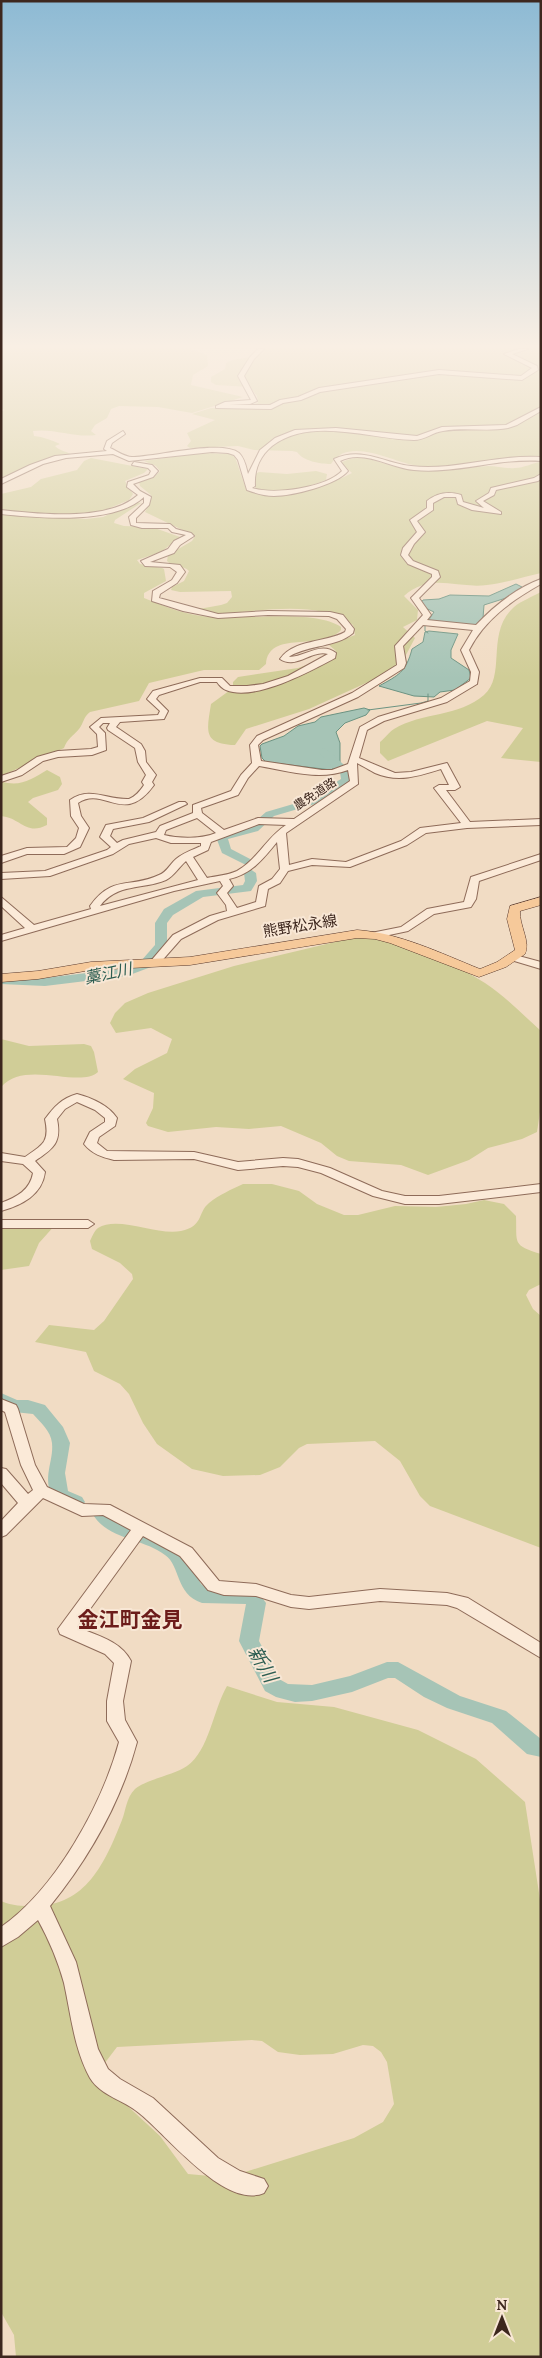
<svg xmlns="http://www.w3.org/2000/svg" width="542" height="2358" viewBox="0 0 542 2358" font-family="Lora,'Noto Sans JP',serif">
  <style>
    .green { fill: #d0cd97; fill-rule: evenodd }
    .water { fill: #a6c4b6; stroke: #6c9382 }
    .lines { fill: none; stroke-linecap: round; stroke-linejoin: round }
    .stream { stroke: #6c9382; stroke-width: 1 }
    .river { fill: #a6c4b6; fill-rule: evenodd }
    .minor-casing { stroke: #8e6b59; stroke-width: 2 }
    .major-casing { stroke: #5b3a2d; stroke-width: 1 }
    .minor { fill: #fbead8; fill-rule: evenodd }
    .major { fill: #f6c99a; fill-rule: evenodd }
    .labels { text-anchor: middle; stroke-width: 4; stroke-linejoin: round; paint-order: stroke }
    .far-street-label { font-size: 12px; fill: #3d271e; stroke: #f8e7d5 }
    .street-label { font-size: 15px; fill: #3d271e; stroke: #f8e7d5 }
    .water-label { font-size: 16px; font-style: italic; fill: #2c5d51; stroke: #f8e7d5 }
    .near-water-label { font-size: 19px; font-style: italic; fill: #2c5d51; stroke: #f8e7d5 }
    .near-quarter-label { font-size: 21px; font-weight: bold; fill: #6c1c1a; stroke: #f8e7d5 }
  </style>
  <rect width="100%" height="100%" fill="#f1dcc4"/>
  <!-- green -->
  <g class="green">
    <path d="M1 349H190L207 355 208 366 193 375 191 385 243 397 192 413 158 407 119 406 111 409 107 418 95 425 91 431 96 435C74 438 54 428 33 431L34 436C43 437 52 440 60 444L55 446C60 451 66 451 72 455L28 466 1 479V411L5 410 1 409Z"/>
    <path d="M258 349H541V457C500 455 459 471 419 466 393 463 349 435 331 464 320 464 303 461 297 452L292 451 254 450 238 446 190 448 187 446 191 441 187 433 215 420 192 414 211 408H238L258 403 257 396 250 387 216 385 211 382V377L225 369 226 363C238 356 253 360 265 352Z"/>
    <path d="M202 453 230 454 235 457 246 489C273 504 327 486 352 473L341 463 342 462C364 451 382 466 404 468 433 471 460 469 488 466 497 466 506 469 515 468 524 468 532 463 541 462V573C523 577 505 583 487 585 456 589 431 572 404 596L418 610 417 620 403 627 415 638 399 668 309 709 246 729 235 745C202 744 207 730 211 704L233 688V682L238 677 298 668 335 655 336 651 329 645 355 635 353 625C317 597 250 613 207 615L199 609 221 605 227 603 232 597 231 591 180 592 171 590 172 587 184 581 189 571C183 565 173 567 167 561L168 555 192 541 195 536 145 512 151 501V495L140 486 139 482 154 477 160 471 156 466 144 461Z"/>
    <polygon points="91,458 148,469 144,473 125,481 133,494 129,500 93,515 78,516 1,511 1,494 31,487 41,479 77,470 84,461"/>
    <path d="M316 471 327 474 326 480C308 487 274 498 256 489L253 481 255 474 259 472 287 474Z"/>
    <path d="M136 502 141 503 115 520 114 523 124 526 152 527 180 537 161 552 137 560 140 564 162 568 164 569 166 581 144 593V598C166 607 186 615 210 617 245 620 314 609 341 627V630C321 652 269 629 266 664L259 670H204L149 683 139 701 90 712C83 717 84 723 79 729 73 736 67 739 64 748L1 776V514L86 519 103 517Z"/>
    <path d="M541 592V762L501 758 523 728 487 721 388 761 380 753V742C385 738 389 732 394 729 422 712 459 717 484 695 507 675 485 633 514 607 521 601 532 597 541 592Z"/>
    <path d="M47 770 60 777 62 784 58 790 33 798 28 802 47 818V825C26 836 21 818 1 816V781C19 788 32 779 47 770Z"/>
    <path d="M356 937C397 939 451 961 485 983 505 996 523 1015 541 1031V1105L537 1132 522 1139 488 1148 469 1160 428 1175 401 1165 349 1161 337 1156 321 1143 281 1126 249 1129 216 1127 168 1132 148 1126 146 1123 153 1108 154 1093 123 1079 135 1069 167 1053 172 1039 151 1028 116 1033 110 1023 115 1013 125 1003 148 993 234 966Z"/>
    <path d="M1 1039 29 1046 84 1044 91 1046 94 1052 98 1072C79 1089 25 1059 1 1087Z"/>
    <path d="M243 1184H272L299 1191 317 1204 344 1215H358L395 1206 436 1207 466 1204 484 1200 504 1204 516 1216C517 1244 512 1245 541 1254V1284L529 1290 526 1295 533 1309 541 1316V1548L430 1506 420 1496 400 1461 375 1441 307 1444 299 1448 280 1467 260 1475 223 1476 192 1469 157 1444 143 1423 129 1394 120 1384 94 1371 86 1352 35 1342 49 1325 94 1330 104 1321 133 1279 132 1274 120 1263 92 1249 90 1241C92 1237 94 1231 98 1228 118 1215 157 1236 181 1231 204 1226 197 1213 209 1203 219 1195 232 1189 243 1184Z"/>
    <polygon points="1,1221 56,1224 39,1243 29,1266 1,1270"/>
    <path d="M227 1686 277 1702 334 1707 418 1730 476 1759 525 1802 541 1906V2357H16L14 2335 1 2312V1901C13 1906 22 1906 34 1906 86 1906 105 1863 122 1820 126 1810 126 1798 135 1789 145 1780 174 1775 187 1766 209 1751 213 1710 227 1686ZM252 2040 262 2041 278 2052 300 2055 333 2054 363 2045 373 2046 381 2052 387 2062 394 2104 383 2122 354 2138 245 2172 210 2176 188 2174 160 2136 107 2087 101 2068 117 2047Z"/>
  </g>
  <!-- water -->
  <g class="water">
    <polygon points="516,584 522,587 506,598 484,605 483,618 477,626 428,621 434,612 419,605 423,600 439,599 450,595 489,596"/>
    <path d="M429 631 458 634 451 650V658L469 670 471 678 455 690 440 692 434 697 414 696 379 686C399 675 406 672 412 649L423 642 425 632Z"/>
    <polygon points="364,708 370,710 366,715 345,723 336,732 340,743 340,764 331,770 266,762 262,758 260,746 262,744 284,736 298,726 315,722 321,717"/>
  </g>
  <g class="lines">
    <!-- stream -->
    <g class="stream">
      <polyline points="425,624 425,631 428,633"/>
      <polyline points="368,710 421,703 428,701 428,694"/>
    </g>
    <!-- river -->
    <g class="river">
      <path d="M323 748C333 751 339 763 349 768L352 780 351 782 315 804 274 816 258 831 228 839 231 849 252 860 254 862 252 864H244L222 853 216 837 218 835 250 826 266 812 307 800 341 779 340 772 333 768 318 751Z"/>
      <polygon points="250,869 256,873 257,881 251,891 203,897 173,915 167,923 167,945 165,948 151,967 127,976 45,986 1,984 1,976 45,978 120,969 141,961 155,945 155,923 164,909 196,891 243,885 245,881 244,873"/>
      <path d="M1 1393 17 1400H28L45 1405 63 1427 70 1443 65 1473 68 1491 82 1497 85 1502 82 1507 76 1509 54 1500C41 1477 54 1463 52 1443 51 1431 40 1422 33 1414L14 1412 1 1407Z"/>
      <path d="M101 1506 108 1508 119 1519 180 1545 201 1584 206 1588 251 1589 258 1592 266 1603 259 1641 279 1679 288 1684 312 1685 350 1676 387 1662H398L460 1696 506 1711 541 1739V1757L527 1754 492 1723 447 1708 424 1697 395 1678H388L352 1692 312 1701 295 1702 276 1697 265 1691 239 1641 246 1604 202 1603C175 1594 181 1566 165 1555 143 1538 107 1540 92 1513L94 1508Z"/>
    </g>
    <!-- minor casing -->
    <g class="minor-casing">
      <g id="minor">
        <polygon points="258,349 264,349 254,359 244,376 257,401 250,404 229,405 270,405 280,400 298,397 319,388 439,370 521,376 532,368 504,354 519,349 528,349 512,354 537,366 538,370 522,380 439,374 320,392 301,400 283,403 271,409 216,408 216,406 225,402 251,400 238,376 250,357"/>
        <path d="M541 407V411L517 425 508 428C487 432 465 427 443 431 433 432 425 440 414 440 370 439 311 416 272 446 260 456 254 470 255 486L252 488C274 495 325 488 342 471L334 459C362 446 384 463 411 466 455 471 497 454 541 457V461C498 458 457 474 414 470 390 468 364 449 340 461L348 471C337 485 292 496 274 496 265 496 255 493 247 490L238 460 234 455 228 453 212 452 129 461 113 454 66 458 43 464 1 484V479L30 465 55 456 107 451 104 449 107 441 123 431 125 434 112 443 110 448C117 451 125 457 132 457 155 457 222 439 239 453 245 459 246 467 248 474L260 450 275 438 295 430 336 428 417 436 442 427 506 425Z"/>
        <path d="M134 462 152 465 158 471 153 477 133 484 140 491 151 497 149 505 136 518V523L170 524 176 529 191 533 194 536 180 545 174 553 150 562 180 565 185 572 177 583 160 594 159 598 218 614 268 611 330 612 343 615 354 629 353 633C337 647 309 645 290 656L289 657C305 657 321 641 336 653L335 658C311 671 254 702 226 690 223 689 219 685 217 682H200L159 695 156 699 168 711 164 719 120 722 116 727 141 744 145 751 146 762 156 775 152 782 154 785C124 827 104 785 78 803L81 816 89 828 80 847 64 854H27L1 863V856L27 848 67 847 76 838 79 828 71 816 70 800C90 786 107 800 129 799 136 796 140 791 144 785L142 782 146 775 138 762 135 748 108 730 107 728 110 723H103L99 727 105 733 106 750 92 755 58 757 43 761 22 775 1 782V776L16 771 37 757 58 751 91 749 98 747 97 734 90 727 101 718 158 715 160 711 147 699 153 691 200 678H222L230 686H247L263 684 288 676 328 654C312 649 296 670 280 659 294 639 325 643 345 632L346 629 337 619 329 616 268 615 218 618 183 611 152 601 153 591 172 580 177 572 170 567 145 566 141 561 168 549 174 541 186 535 172 532 168 528H142L131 525 129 517 144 503V497C114 525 39 518 1 514V510C39 514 108 522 138 495L127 487 128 482 149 475 151 471 148 468 132 465Z"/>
        <path d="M541 474V479L538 481 496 490 494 495 483 501 501 512V514L472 510 458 504 456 497H444L433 503V510L417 521 425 532 414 544 408 555 413 561 438 571 440 577 419 598 431 615 427 620 476 625C493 607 516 588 541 579V584C511 601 485 619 469 650L479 672 477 684 447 702 384 721 367 730 359 758 395 773 411 772 447 763 460 787 455 790H446L470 822 541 819V825L467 828 426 833 407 845 350 867 312 865 288 871 280 883 268 889 265 906 218 920 181 939 159 964 155 965 150 962 173 935 210 916 227 911 226 905 217 893 223 886 220 881 174 891 1 941V935L25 928 1 906V897L34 925 91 909 90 906C113 874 130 889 159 875 167 872 170 864 176 859 183 853 192 850 201 846V843H171L156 838 129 844 113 854 50 876 1 879V873L45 871 107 850 111 847 100 837 106 825 143 818 179 802H185L187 804 149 822 113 829 110 836 117 843 123 840 156 832 160 826 193 813V805L231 791 241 775 252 763 250 745 257 736 352 693 397 665 395 646 423 615 411 598 432 577V574L408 564 401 555 403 548 417 532 410 520 427 508V501C437 493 449 491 461 495L463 502 484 508 476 501 489 493 491 488 534 478ZM423 625 473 630 461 650 471 672 470 681 441 698 378 717 360 727 348 764 332 770H322L261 761 258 745 263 740 358 697 404 668 406 663 403 646ZM357 763C363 766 369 770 375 773 398 783 419 776 441 769L449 785H439L434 788 461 823 420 828 401 841 346 862 312 859 289 865 286 833 358 784ZM259 766C288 771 320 781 348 770L350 781 294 819 258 818 224 830 202 813 201 808 238 795 248 778ZM197 818 216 833C201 839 180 839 164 835L166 830ZM259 824 286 825C267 837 257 860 237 871 229 875 216 876 207 878L193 857 208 850 211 842ZM277 842 280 869 272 879 259 886 256 902 237 908 227 893 233 886 229 879C252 874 263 859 277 842ZM186 861 198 880 100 906C117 883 142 890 166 880 174 876 179 867 186 861Z"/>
        <polygon points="541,854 541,860 479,881 476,899 471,907 434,914 408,931 375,938 370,935 371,933 401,927 427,909 464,902 471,877"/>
        <polygon points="515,955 541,962 541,969 511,960 510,958"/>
        <path d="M77 1094C92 1098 108 1105 117 1118L115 1126 99 1137 97 1143 107 1151 194 1152 238 1162 283 1158 298 1159 330 1168 382 1191 405 1196H439L541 1184V1192L439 1204H405L373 1196 321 1173 298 1167 283 1166 238 1170 194 1159 114 1160C102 1157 92 1154 84 1144L90 1132 105 1122V1118L95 1110 77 1102 65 1109 57 1119C62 1143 53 1149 35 1161L45 1172C42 1195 22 1205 1 1211V1203C17 1197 30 1190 33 1173L23 1164 1 1161V1153L25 1157C43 1145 50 1142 45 1119 54 1107 62 1098 77 1094Z"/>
        <polygon points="1,1220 88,1220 94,1224 88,1228 1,1228"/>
        <path d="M1 1399 16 1405 18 1409 35 1465 47 1487 84 1504 110 1505 192 1548 219 1581 256 1584 291 1595 309 1597 380 1589 447 1593 468 1598 541 1643V1658L457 1608 447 1605 380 1601 309 1609 291 1607 256 1596 224 1595 208 1590 180 1556 143 1536 77 1627C96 1635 121 1641 131 1661L123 1701 125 1720 137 1742C121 1802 89 1858 50 1906L76 1962 98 2049 108 2069 120 2079 153 2098 218 2158 240 2171 264 2179 268 2186 264 2193C225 2210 166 2134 139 2113 124 2100 101 2096 90 2078 74 2049 71 2015 64 1983 58 1961 49 1940 38 1920L18 1937 1 1947V1927C55 1890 102 1805 119 1742L107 1721V1701L114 1663 105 1654 60 1634 58 1629 131 1530 103 1515 82 1516 43 1498 6 1535 1 1537V1521L18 1503 1 1483V1468L6 1469 28 1494 33 1490 21 1465 5 1412 1 1410Z"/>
      </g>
    </g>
    <!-- major casing -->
    <g class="major-casing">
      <path id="major" d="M541 897V905L520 911C519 925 531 942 525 954L506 967 479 977 390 943 375 939 357 938 190 965 91 970 38 979 1 982V974L38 971 91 962 190 957 357 930C400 933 440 953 480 969L497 962 515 950 507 919 510 906Z"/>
    </g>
    <!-- minor -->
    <use href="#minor" class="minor"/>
    <!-- major -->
    <use href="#major" class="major"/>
  </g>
  <!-- sky -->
  <linearGradient id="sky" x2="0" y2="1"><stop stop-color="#8dbad4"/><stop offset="0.51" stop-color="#f9efe4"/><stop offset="1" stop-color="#f9efe4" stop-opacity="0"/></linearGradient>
  <rect width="542" height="679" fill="url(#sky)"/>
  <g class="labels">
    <!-- far-street labels -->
    <g class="far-street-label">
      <text transform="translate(315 794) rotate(-33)" y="4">農免道路</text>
    </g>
    <!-- street labels -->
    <g class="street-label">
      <text transform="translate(300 926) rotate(-9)" y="5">熊野松永線</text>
    </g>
    <!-- water labels -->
    <g class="water-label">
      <text transform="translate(108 973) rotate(-12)" y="6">藁江川</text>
    </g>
    <!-- near-water labels -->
    <g class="near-water-label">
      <text transform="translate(263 1664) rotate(60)" y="7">新川</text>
    </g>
    <!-- near-quarter labels -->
    <g class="near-quarter-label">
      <text x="130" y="1627">金江町金見</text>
    </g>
  </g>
  <!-- border -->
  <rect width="542" height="2358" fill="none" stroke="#3d271e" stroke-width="5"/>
  <!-- north arrow -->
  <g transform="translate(502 2318)" stroke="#f8e7d5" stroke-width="4" paint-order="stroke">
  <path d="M0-4L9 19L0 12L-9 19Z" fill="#3d271e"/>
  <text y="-8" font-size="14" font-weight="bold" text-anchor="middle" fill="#3d271e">N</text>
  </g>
</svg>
